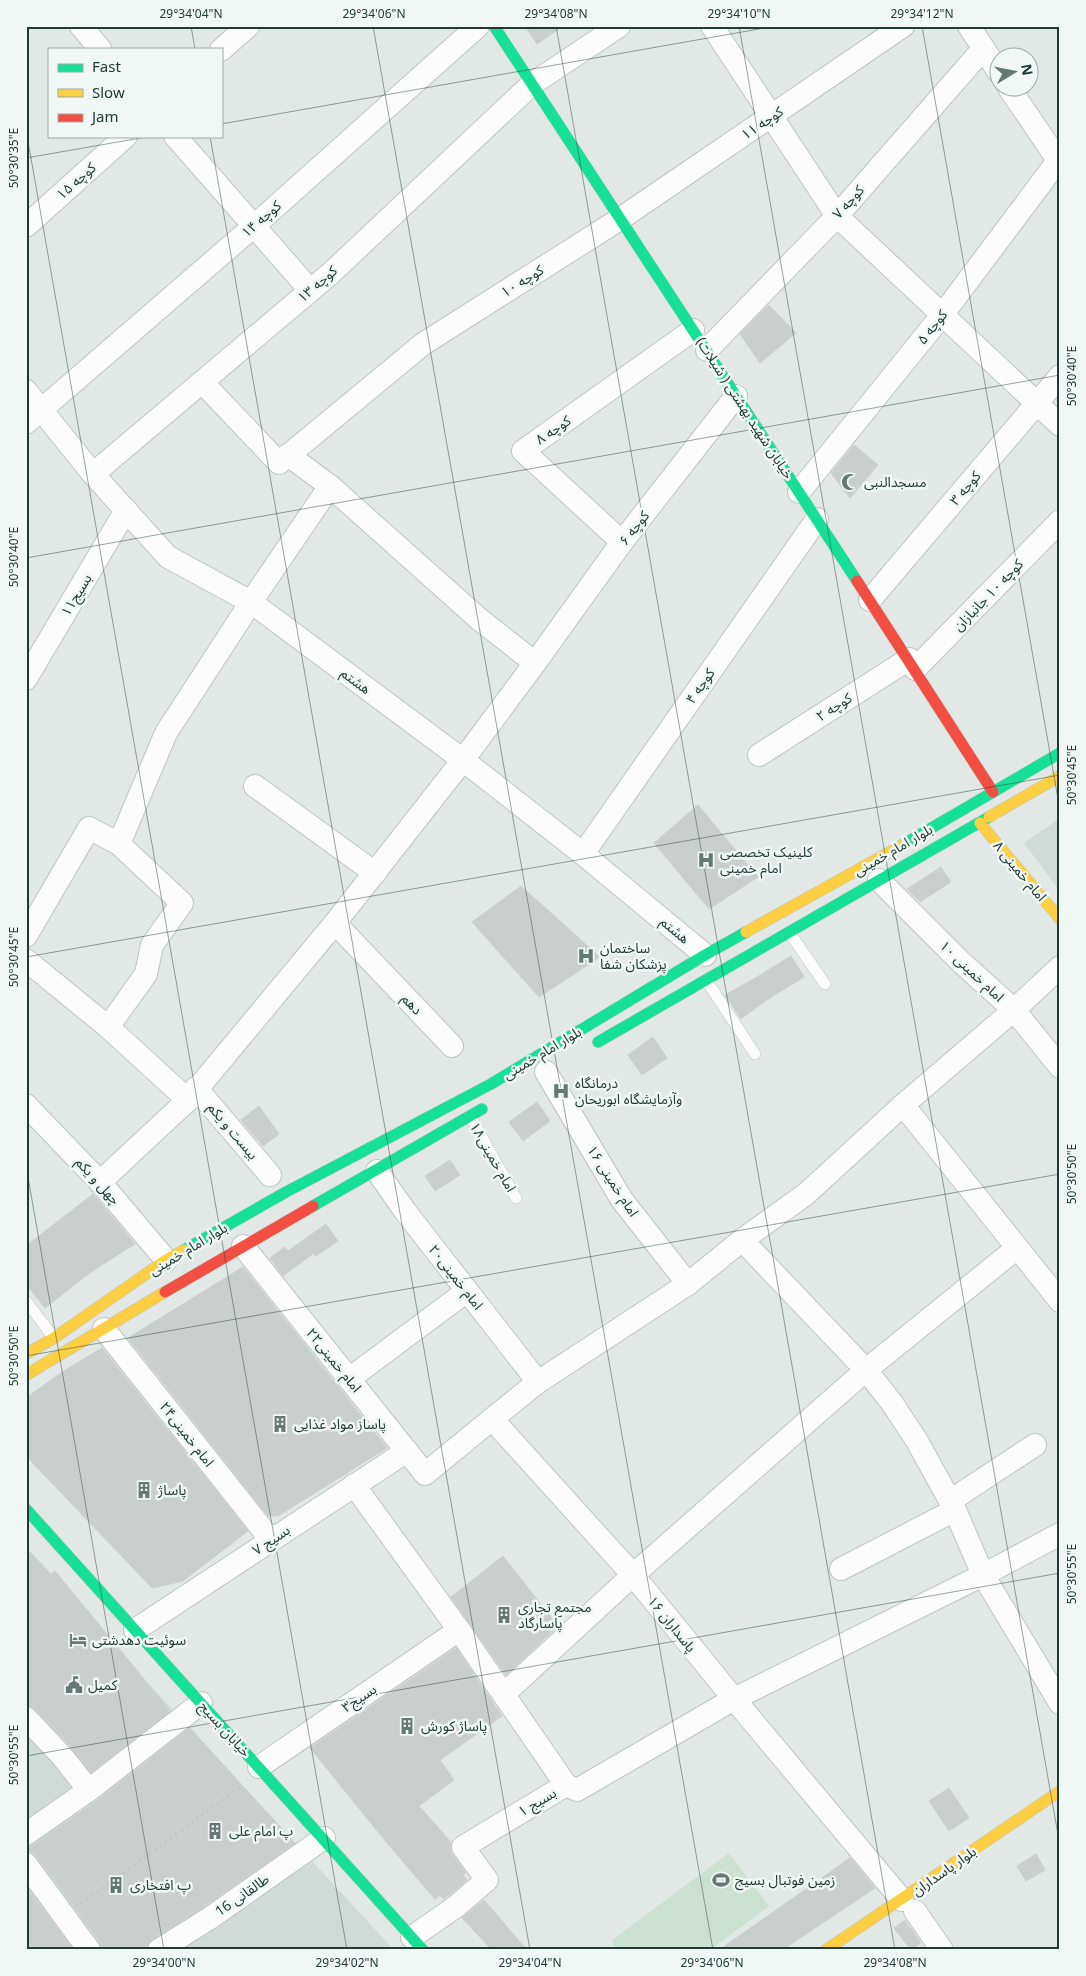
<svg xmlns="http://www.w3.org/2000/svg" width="1086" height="1976" viewBox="0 0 1086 1976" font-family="'Noto Sans','Noto Sans Arabic',sans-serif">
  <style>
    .built { fill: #d0dad6 }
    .green { fill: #cbe2d3 }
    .building { fill: #cacfcd; stroke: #cbd1cf }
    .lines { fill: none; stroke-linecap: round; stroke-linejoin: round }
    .lane-casing { stroke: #bfc5c3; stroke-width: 12 }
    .street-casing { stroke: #bfc5c3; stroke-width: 24 }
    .fast-casing { stroke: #bec6c3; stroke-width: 12 }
    .slow-casing { stroke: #bec6c3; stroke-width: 12 }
    .jam-casing { stroke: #bec6c3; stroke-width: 12 }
    .path { stroke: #bfc8c6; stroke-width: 3; stroke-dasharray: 2.5 4; stroke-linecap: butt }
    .lane { stroke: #fbfcfb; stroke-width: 11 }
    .street { stroke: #fbfcfb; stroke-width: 22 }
    .fast { stroke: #16e098; stroke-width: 11 }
    .slow { stroke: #ffcf43; stroke-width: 11 }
    .jam { stroke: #f24e42; stroke-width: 11 }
    .ticks { fill: none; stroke: #203b36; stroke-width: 1; stroke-opacity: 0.45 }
    .labels { text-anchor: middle; stroke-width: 5; stroke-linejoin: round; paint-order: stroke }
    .street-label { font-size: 14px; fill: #203b36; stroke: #f0f7f4 }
    .poi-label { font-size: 14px; fill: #203b36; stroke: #f0f7f4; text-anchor: start }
    .neatline { fill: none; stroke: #203b36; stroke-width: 2 }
    .ticks-label { font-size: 12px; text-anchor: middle; fill: #203b36 }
  </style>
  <rect width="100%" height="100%" fill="#e2e8e6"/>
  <!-- built -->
  <g class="built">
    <polygon points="1060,818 1060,891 1024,843"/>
    <polygon points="26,1548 50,1573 55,1571 148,1683 394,1950 26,1950"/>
  </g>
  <!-- green -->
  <polygon class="green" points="729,1853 769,1906 710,1950 618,1950 611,1941"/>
  <!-- building -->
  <g class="building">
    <polygon points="525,26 563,26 537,44"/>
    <polygon points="769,305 796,333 760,363 740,334"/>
    <polygon points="854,445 878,465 850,498 831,473"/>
    <polygon points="698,805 758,877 709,909 654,843"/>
    <polygon points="941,867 951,882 920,902 907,889"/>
    <polygon points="521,886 600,957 539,997 472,922"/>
    <polygon points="791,956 804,977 765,1001 741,1019 725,995 752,980"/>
    <polygon points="653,1037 667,1058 642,1075 628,1055"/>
    <polygon points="537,1102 550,1121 523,1141 509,1122"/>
    <polygon points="259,1106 279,1134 263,1146 241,1120"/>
    <polygon points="450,1160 460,1175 435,1191 425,1176"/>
    <polygon points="93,1194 135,1244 91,1272 45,1308 26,1284 26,1246"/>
    <polygon points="326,1224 338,1241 316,1256 314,1253 283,1276 270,1258 285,1247 288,1251"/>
    <polygon points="243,1267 387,1448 278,1516 268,1516 128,1338"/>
    <polygon points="102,1348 248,1531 183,1581 152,1588 26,1456 26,1398 62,1372"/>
    <polygon points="26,1548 51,1574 55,1571 170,1711 91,1772 71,1746 36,1709 26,1705"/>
    <polygon points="503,1556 558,1626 506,1675 451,1597"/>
    <polygon points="456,1648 502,1716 440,1760 454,1780 419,1806 451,1842 450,1848 452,1854 466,1873 463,1875 467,1880 444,1899 440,1895 435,1899 387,1843 310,1748"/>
    <polygon points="190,1728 295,1843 203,1907 152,1939 148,1943 146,1950 102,1950 100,1942 37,1856 32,1852 26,1851 26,1847 34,1845 97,1801"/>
    <polygon points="949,1788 969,1818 949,1831 929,1801"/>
    <polygon points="1036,1854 1045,1870 1026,1881 1017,1866"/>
    <polygon points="850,1858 875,1888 782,1950 719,1950"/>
    <polygon points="26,1887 73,1950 26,1950"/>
    <polygon points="484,1900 527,1950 492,1950 462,1918"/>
    <polygon points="905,1920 921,1943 911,1950 894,1928"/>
  </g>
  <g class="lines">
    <!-- lane casing -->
    <g class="lane-casing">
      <g id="lane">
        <polyline points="789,932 825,984"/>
        <polyline points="706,980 755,1054"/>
        <polyline points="470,1116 516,1198"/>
        <polyline points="26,1301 54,1338"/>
      </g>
    </g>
    <!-- street casing -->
    <g class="street-casing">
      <g id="street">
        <polyline points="81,26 100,49"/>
        <polyline points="712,26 837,216 1060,425"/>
        <polyline points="969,26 998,71"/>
        <polyline points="221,50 248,26"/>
        <polyline points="1009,88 1060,163"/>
        <polyline points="175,136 310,290"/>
        <polyline points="26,226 126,136"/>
        <polyline points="707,350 837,216 983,49"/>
        <polyline points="202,382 279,463 423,344 620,219 903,26"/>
        <polyline points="26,391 93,474 168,557 251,602 463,760 583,854 705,955"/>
        <polyline points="26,423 254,226 478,26"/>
        <polyline points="288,455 330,486 479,619 535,663"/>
        <polyline points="93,474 330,274 532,84 619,26"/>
        <polyline points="799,492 943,314 1060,158"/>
        <polyline points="622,542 523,451 693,330"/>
        <polyline points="870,600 1060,376"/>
        <polyline points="915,669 1060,521"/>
        <polyline points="26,679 126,510"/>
        <polyline points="759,755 909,659"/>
        <polyline points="255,786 375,873"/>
        <polyline points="119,844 166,733 251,602 330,486"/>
        <polyline points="583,854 817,519"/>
        <polyline points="879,880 962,963 1014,1010 1060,1067"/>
        <polyline points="335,923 452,1046"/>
        <polyline points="26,936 89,828 119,844 182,903 152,945 146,974 108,1027"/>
        <polyline points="26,960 108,1027 188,1100"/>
        <polyline points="546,1072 622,1200 688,1284"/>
        <polyline points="196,1088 270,1175"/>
        <polyline points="26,1105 100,1182 166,1260"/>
        <polyline points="903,1105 1060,1301"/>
        <polyline points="377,1171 405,1211 538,1382"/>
        <polyline points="100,1182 188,1100 335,923 463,760 535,663 622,542 736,396"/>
        <polyline points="742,1240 866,1370 892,1403 917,1441 955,1510 983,1575 1060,1703"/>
        <polyline points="243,1246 425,1474 492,1419 633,1575 734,1699 902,1900"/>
        <polyline points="104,1329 271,1540"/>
        <polyline points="349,1379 467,1291"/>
        <polyline points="492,1419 538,1382 688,1284 742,1240 806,1194 903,1105 1014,1010 1060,967"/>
        <polyline points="354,1485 459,1630 566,1785 463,1847 487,1880 454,1908 412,1937"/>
        <polyline points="950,1501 1035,1445"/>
        <polyline points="841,1569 955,1510"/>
        <polyline points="135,1630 407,1451"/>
        <polyline points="504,1694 633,1575 866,1370 1017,1248"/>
        <polyline points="26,1718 61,1755 89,1790"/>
        <polyline points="259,1767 459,1630"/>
        <polyline points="566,1785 577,1790 734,1699 983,1575 1060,1534"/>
        <polyline points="26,1834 89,1790 201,1703"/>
        <polyline points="26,1864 89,1950"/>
        <polyline points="915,1911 942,1950"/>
        <polyline points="159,1950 210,1918 324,1838"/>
      </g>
    </g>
    <!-- fast casing -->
    <g class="fast-casing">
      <g id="fast">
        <polyline points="494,26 857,581"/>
        <polyline points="904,844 1060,753"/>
        <polyline points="598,1042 989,817"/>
        <polyline points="313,1206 482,1109"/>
        <polyline points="184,1250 286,1192 491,1084 705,955 746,932"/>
        <polyline points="26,1509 423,1950"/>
      </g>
    </g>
    <!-- slow casing -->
    <g class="slow-casing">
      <g id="slow">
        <polyline points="989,817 1060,776"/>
        <polyline points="980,823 1060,919"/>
        <polyline points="746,932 904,844"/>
        <polyline points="26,1354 54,1338 166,1260 184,1250"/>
        <polyline points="26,1375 165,1292"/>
        <polyline points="826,1950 1060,1791"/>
      </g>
    </g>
    <!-- jam casing -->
    <g class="jam-casing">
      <g id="jam">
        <polyline points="857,581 993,792"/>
        <polyline points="165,1292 313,1206"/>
      </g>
    </g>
    <!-- path -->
    <polyline class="path" points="81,1904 242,1786"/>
    <!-- lane -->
    <use href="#lane" class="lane"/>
    <!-- street -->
    <use href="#street" class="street"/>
    <!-- fast -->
    <use href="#fast" class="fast"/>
    <!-- slow -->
    <use href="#slow" class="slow"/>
    <!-- jam -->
    <use href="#jam" class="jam"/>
  </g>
  <!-- ticks -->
  <path class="ticks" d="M191 26 195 49M373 26 713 1950M556 26 895 1950M739 26 1060 1846M922 26 1060 810M221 124 776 26M26 130 347 1950M210 136 530 1950M26 158 152 136M26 558 1060 375M26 957 1060 775M26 1166 164 1950M26 1356 1060 1174M26 1756 1060 1573"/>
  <!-- icons -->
  <defs>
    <g id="mosque-bare" transform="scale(1.35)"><path d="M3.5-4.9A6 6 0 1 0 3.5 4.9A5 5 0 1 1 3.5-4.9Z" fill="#647874" stroke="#f0f7f4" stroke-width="2.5" paint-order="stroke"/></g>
    <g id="hospital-bare" transform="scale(1.35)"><path d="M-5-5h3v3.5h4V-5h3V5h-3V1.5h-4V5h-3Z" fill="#647874" stroke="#f0f7f4" stroke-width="2.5" paint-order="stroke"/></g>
    <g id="building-bare" transform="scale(1.35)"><path d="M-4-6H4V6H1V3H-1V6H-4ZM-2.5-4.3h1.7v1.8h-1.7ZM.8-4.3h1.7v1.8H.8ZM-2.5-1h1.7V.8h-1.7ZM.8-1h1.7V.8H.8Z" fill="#647874" stroke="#f0f7f4" stroke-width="2.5" paint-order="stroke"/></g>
    <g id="hotel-bare" transform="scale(1.35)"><path d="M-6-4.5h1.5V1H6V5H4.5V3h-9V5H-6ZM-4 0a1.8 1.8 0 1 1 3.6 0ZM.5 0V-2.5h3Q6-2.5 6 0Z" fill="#647874" stroke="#f0f7f4" stroke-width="2.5" paint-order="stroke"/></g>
    <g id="civic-bare" transform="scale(1.35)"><path d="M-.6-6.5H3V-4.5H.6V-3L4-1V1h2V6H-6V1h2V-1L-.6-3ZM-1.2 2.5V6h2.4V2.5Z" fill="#647874" stroke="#f0f7f4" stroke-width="2.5" paint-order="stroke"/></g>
    <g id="stadium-bare" transform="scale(1.35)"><path d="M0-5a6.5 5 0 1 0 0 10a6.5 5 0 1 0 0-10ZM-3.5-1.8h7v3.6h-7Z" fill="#647874" stroke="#f0f7f4" stroke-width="2.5" paint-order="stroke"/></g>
  </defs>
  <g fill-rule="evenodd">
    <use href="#mosque-bare" x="850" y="482"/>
    <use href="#hospital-bare" x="706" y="860"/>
    <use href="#hospital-bare" x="586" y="956"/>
    <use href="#hospital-bare" x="561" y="1091"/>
    <use href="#building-bare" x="280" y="1424"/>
    <use href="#building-bare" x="144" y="1490"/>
    <use href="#building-bare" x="504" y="1615"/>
    <use href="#hotel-bare" x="78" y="1640"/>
    <use href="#civic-bare" x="74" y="1685"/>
    <use href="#building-bare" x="407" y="1726"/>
    <use href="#building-bare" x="215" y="1831"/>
    <use href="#stadium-bare" x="721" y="1880"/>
    <use href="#building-bare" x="116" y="1885"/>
  </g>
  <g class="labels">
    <!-- street labels -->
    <g class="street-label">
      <text transform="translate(762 123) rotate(-34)" y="5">کوچه ۱۱</text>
      <text transform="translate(76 181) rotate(-42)" y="5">کوچه ۱۵</text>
      <text transform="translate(848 202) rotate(-48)" y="5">کوچه ۷</text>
      <text transform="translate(261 219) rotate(-41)" y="5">کوچه ۱۴</text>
      <text transform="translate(522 281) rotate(-32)" y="5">کوچه ۱۰</text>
      <text transform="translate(317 284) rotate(-41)" y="5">کوچه ۱۳</text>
      <text transform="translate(932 327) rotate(-52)" y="5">کوچه ۵</text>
      <text transform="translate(745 408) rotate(57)" y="5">خیابان شهید بهشتی ( شیلات)</text>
      <text transform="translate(553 430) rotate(-35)" y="5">کوچه ۸</text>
      <text transform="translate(965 488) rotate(-50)" y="5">کوچه ۳</text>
      <text transform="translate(634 528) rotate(-52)" y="5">کوچه ۶</text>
      <text transform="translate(76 595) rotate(-59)" y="5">بسیج۱۱</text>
      <text transform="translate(988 595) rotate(-46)" y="5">کوچه ۱۰ جانبازان</text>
      <text transform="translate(356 681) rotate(37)" y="5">هشتم</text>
      <text transform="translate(700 686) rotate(-55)" y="5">کوچه ۴</text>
      <text transform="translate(834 707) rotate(-33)" y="5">کوچه ۲</text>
      <text transform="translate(893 850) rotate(-30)" y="5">بلوار امام خمینی</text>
      <text transform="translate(1020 871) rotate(50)" y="5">امام خمینی ۸</text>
      <text transform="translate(675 930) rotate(40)" y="5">هشتم</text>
      <text transform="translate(972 971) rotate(43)" y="5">امام خمینی ۱۰</text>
      <text transform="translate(412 1004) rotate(47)" y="5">دهم</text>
      <text transform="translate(542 1053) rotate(-31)" y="5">بلوار امام خمینی</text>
      <text transform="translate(233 1131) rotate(50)" y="5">بیست و یکم</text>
      <text transform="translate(493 1157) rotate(60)" y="5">امام خمینی۱۸</text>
      <text transform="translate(98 1181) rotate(48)" y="5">چهل و یکم</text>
      <text transform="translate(613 1181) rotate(57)" y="5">امام خمینی ۱۶</text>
      <text transform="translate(188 1249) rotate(-31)" y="5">بلوار امام خمینی</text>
      <text transform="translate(456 1277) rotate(52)" y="5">امام خمینی۲۰</text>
      <text transform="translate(334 1360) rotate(51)" y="5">امام خمینی۲۲</text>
      <text transform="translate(187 1434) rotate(52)" y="5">امام خمینی۲۴</text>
      <text transform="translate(271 1540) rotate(-34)" y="5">بسیج ۷</text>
      <text transform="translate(672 1624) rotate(51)" y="5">پاسداران ۱۶</text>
      <text transform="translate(359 1698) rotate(-34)" y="5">بسیج۳</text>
      <text transform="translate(225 1729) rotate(48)" y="5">خیابان بسیج</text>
      <text transform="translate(537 1802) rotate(-31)" y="5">بسیج ۱</text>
      <text transform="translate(944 1871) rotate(-35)" y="5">بلوار پاسداران</text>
      <text transform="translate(242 1895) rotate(-35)" y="5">طالقانی 16</text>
    </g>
    <!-- poi labels -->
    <g class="poi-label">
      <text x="864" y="487">مسجدالنبی</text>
      <text x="720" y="857">کلینیک تخصصی<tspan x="720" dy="16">امام خمینی</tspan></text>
      <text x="600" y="953">ساختمان<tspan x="600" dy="16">پزشکان شفا</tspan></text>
      <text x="575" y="1088">درمانگاه<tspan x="575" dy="16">وآزمایشگاه ابوریحان</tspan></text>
      <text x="294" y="1429">پاساز مواد غذایی</text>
      <text x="158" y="1495">پاساژ</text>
      <text x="518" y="1612">مجتمع تجاری<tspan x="518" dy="16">پاسارگاد</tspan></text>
      <text x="92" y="1645">سوئیت دهدشتی</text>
      <text x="88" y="1690">کمیل</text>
      <text x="421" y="1731">پاساژ کورش</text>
      <text x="229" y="1836">پ امام علی</text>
      <text x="735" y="1885">زمین فوتبال بسیج</text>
      <text x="130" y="1890">پ افتخاری</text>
    </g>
  </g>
  <!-- border -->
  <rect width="1086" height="1976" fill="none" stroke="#f0f7f4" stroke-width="55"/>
  <!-- legend -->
  <rect x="48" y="48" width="175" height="90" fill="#f0f7f4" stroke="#9daca8"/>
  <rect x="58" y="64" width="25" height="8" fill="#16e098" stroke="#9daca8"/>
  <text x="92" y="72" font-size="15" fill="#203b36">Fast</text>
  <rect x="58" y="89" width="25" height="8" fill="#ffcf43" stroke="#9daca8"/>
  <text x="92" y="98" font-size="15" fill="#203b36">Slow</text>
  <rect x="58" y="114" width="25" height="8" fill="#f24e42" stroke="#9daca8"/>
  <text x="92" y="122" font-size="15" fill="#203b36">Jam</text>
  <!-- north arrow -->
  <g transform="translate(1014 72) rotate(80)"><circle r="24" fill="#f0f7f4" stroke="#9daca8"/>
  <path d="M0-4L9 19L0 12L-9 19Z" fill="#647874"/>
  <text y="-8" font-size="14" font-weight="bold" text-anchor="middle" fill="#203b36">N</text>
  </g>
  <rect x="28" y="28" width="1030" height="1920" class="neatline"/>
  <g class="ticks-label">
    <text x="191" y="18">29°34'04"N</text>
    <text x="374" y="18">29°34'06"N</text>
    <text x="556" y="18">29°34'08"N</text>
    <text x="739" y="18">29°34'10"N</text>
    <text x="922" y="18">29°34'12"N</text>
    <text transform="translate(14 158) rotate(-90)" y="4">50°30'35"E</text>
    <text transform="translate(1072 376) rotate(-90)" y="4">50°30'40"E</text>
    <text transform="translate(14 557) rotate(-90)" y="4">50°30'40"E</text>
    <text transform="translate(1072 775) rotate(-90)" y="4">50°30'45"E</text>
    <text transform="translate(14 957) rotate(-90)" y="4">50°30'45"E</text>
    <text transform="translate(1072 1174) rotate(-90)" y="4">50°30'50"E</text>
    <text transform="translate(14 1356) rotate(-90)" y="4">50°30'50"E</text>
    <text transform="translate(1072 1574) rotate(-90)" y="4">50°30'55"E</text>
    <text transform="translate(14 1755) rotate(-90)" y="4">50°30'55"E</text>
    <text x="164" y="1967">29°34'00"N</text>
    <text x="347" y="1967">29°34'02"N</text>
    <text x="530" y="1967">29°34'04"N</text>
    <text x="712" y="1967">29°34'06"N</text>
    <text x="895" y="1967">29°34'08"N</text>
  </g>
</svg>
